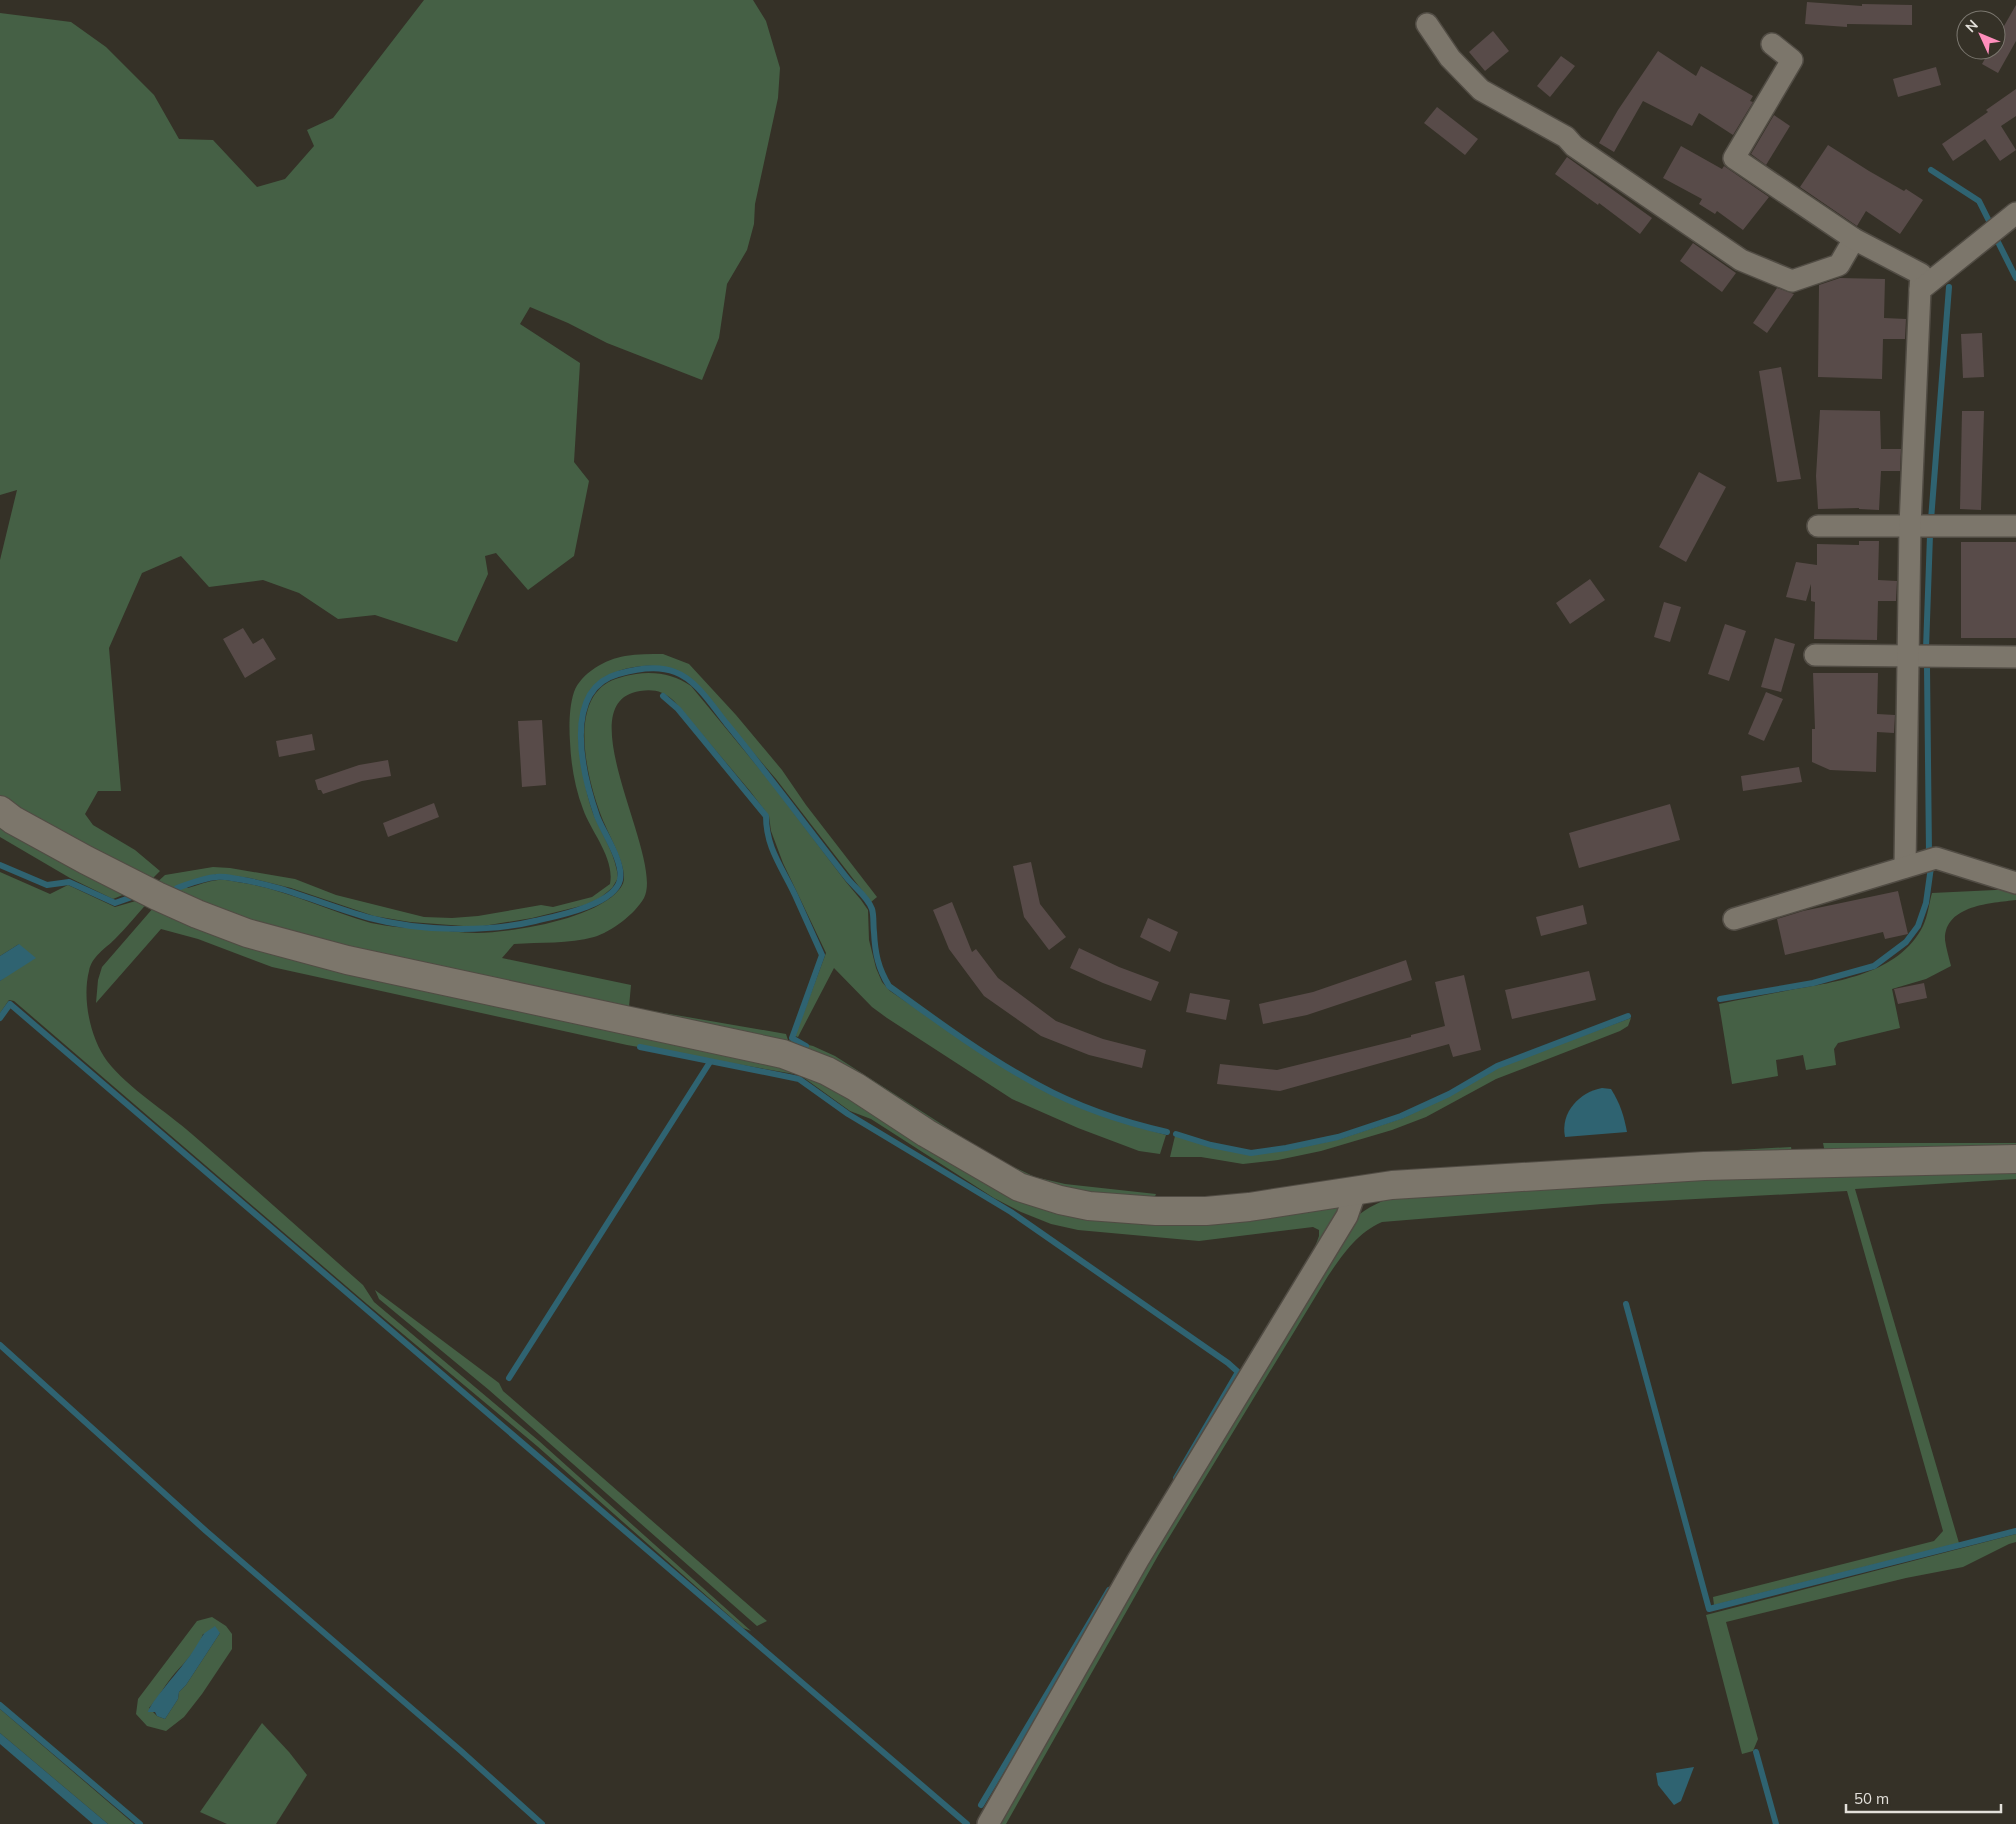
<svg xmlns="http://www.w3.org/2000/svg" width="2016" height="1824" viewBox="0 0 2016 1824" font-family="Mulish,sans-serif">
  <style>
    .green { fill: #456045; fill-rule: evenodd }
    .water { fill: #2f6371 }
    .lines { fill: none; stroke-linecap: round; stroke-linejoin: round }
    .stream { stroke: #2f6371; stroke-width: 6 }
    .building { fill: #584b49 }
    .minor-casing { stroke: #514c44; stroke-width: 24 }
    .tertiary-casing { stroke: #514c44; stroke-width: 30 }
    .minor { stroke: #7c766b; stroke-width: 21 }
    .tertiary { stroke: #7c766b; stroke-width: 28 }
  </style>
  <rect width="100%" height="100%" fill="#353127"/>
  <!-- green -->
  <g class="green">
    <polygon points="424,0 753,0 766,21 780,68 778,98 755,204 754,224 747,250 727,284 719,338 702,380 607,343 568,323 530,307 520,324 580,363 574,462 589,481 574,556 528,590 496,553 485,556 488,574 457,642 375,615 338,619 299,593 263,580 209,587 181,556 142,573 109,648 121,791 98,791 85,814 93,825 135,850 160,871 152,879 0,803 0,560 17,490 0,495 0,13 71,22 106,47 154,95 179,139 213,140 257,187 285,179 314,146 307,130 333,118"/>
    <path d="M663 654 689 664 736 715 782 770 806 805 877 897 871 902 776 779 692 681C677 668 662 665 643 666 579 671 572 722 583 774 586 789 589 804 595 818 604 838 616 856 618 878L612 888 600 898 585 905 532 918 477 927 410 922 374 916 291 888 250 878 217 874 183 885 188 888C198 885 208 881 218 880 224 879 231 881 237 882 283 888 326 910 371 923 389 927 410 928 428 929 444 930 461 933 477 933 515 932 587 920 615 894 619 890 624 885 624 878 625 863 608 833 602 818 589 785 569 711 604 685 614 678 625 676 636 674 656 671 675 675 691 686L771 783 846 882 861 900 868 910 869 940 876 968 882 982 890 991 958 1037 1046 1092 1134 1126 1166 1135 1160 1154 1139 1151 1078 1128 1012 1099 887 1018 872 1007 834 968 798 1037 795 1036 826 953 783 863 771 831 769 816 750 791 674 701C663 691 654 689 640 691 565 702 665 858 644 898 635 914 611 932 594 937 569 944 540 942 514 944L502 958 631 985 629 1007 786 1034 788 1040 813 1046 835 1056 968 1141 1003 1162 1035 1177 1065 1184 1156 1194 1152 1203 1051 1192 865 1085 276 933 153 886 165 875 213 867 230 868 295 879 336 895 424 917 452 918 478 916 541 905 553 907 592 897 610 884C615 858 591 832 583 809 575 788 571 765 570 742 569 727 569 707 574 692 581 673 606 659 625 656 638 654 651 654 663 654Z"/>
    <polygon points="0,820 130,892 113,899 70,878 0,837"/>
    <path d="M0 872 50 894 68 885 115 907 146 898 150 900C138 913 127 927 115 939 105 949 92 956 89 971 82 998 90 1038 107 1061 129 1089 166 1111 193 1135 250 1184 306 1235 363 1285L374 1302 539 1441 751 1631 743 1628 537 1446 367 1304 14 1001 9 1000 0 1013V981L5 977 19 944 0 956Z"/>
    <path d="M2016 889V900C1992 903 1944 905 1945 940 1946 948 1949 958 1951 966L1926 979 1892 989 1900 1028 1838 1043 1834 1049 1836 1065 1806 1070 1803 1055 1776 1060 1778 1076 1732 1084 1719 1004C1743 999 1766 995 1790 990 1836 982 1899 974 1923 926 1928 916 1929 903 1932 893Z"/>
    <polygon points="154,907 791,1066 1028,1199 1336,1206 1340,1212 987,1816 982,1812 1311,1258 1319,1236 1319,1230 1313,1227 1199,1241 1078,1230 1051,1224 1021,1212 994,1198 871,1119 850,1111 800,1075 627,1045 272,967 198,939 161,929 96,1003 98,980 102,967"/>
    <polygon points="1631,1018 1628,1026 1620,1031 1496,1079 1426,1117 1392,1130 1321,1151 1278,1160 1243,1164 1201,1157 1170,1157 1175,1136 1248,1155 1298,1148 1340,1139 1403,1118 1451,1095 1497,1067"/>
    <polygon points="1823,1143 2016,1143 2016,1153 1826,1158"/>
    <polygon points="1791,1147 1794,1161 1721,1159 1720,1151"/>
    <path d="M2016 1165V1179L1855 1189 1959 1543 1714 1605 1713 1597 1934 1541 1943 1531 1847 1191 1602 1204 1382 1222C1357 1233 1343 1254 1328 1276L1159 1554 1006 1824H994L1140 1565 1350 1222C1363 1210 1376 1203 1393 1197L1606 1181Z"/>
    <polygon points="375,1290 499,1383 503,1391 767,1621 757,1626 489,1390 379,1299"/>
    <polygon points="2016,1534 2016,1542 2009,1544 1963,1567 1906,1578 1726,1622 1758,1739 1753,1751 1742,1754 1706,1615"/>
    <path d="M212 1617 226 1626 232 1634V1649L202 1694 184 1717 166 1731 147 1726 136 1714 138 1699 197 1621ZM220 1633 186 1685 179 1692 178 1699 165 1719 157 1716 149 1708C159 1697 166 1683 175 1673 185 1662 198 1649 203 1634Z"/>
    <polygon points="0,1709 134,1824 108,1824 0,1733"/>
    <polygon points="262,1723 289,1752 307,1775 276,1824 227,1824 200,1812"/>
  </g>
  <!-- water -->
  <g class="water">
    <polygon points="19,944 36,958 0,981 0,956"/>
    <path d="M1602 1088 1611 1089C1620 1103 1624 1116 1627 1132L1565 1137C1560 1112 1580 1092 1602 1088Z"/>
    <path d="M215 1626 220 1633 186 1685 179 1692 178 1699 165 1719 157 1716 155 1712H148C150 1703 178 1672 185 1662 192 1654 197 1644 203 1635 205 1632 211 1629 215 1626Z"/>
    <polygon points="0,1733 108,1824 93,1824 0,1744"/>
    <polygon points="1694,1767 1681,1801 1674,1805 1658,1785 1656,1773"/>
  </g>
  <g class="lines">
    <!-- stream -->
    <g class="stream">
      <polyline points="1931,170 1979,201 1989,221"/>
      <polyline points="1997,240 2016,278"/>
      <polyline points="1931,520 1949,287"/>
      <polyline points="1926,649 1930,535"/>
      <polyline points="1927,667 1929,853"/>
      <path d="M663 696 678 709 766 816C766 848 782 867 795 895 804 915 813 935 822 955L792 1038 806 1046"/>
      <polyline points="0,865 47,885 69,882 115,903 132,897"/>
      <path d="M177 888C189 884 203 878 216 877 223 876 231 878 238 879 284 886 326 906 370 918 419 931 486 933 535 921 557 916 614 905 620 880 624 862 603 832 597 816 583 776 561 690 618 674 635 669 658 665 675 672 697 680 713 707 727 724 768 774 807 827 847 878 855 888 868 897 872 909 874 915 873 925 874 932 875 953 878 968 889 986 937 1021 986 1057 1038 1085 1078 1107 1123 1122 1167 1132"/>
      <polyline points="1720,999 1813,983 1874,966 1906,942 1918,926 1926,903 1931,867"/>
      <polyline points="0,1018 10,1004 967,1824"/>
      <polyline points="640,1047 799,1079 848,1114 1011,1212 1228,1363 1238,1372 1176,1478"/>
      <polyline points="1176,1134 1211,1145 1251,1153 1286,1148 1338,1137 1401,1116 1449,1094 1497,1066 1628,1016"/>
      <polyline points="1626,1304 1709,1609 2016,1531"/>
      <polyline points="0,1345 206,1531 461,1751 542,1824"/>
      <polyline points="509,1378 710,1062"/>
      <polyline points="0,1705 140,1824"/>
      <polyline points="1756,1752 1776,1824"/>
      <polyline points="981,1805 1109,1590"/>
    </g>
  </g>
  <!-- building -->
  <g class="building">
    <polygon points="1807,2 1862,6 1862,4 1912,5 1912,25 1847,24 1847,27 1805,24"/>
    <polygon points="2016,5 2016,41 1998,73 1982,64 1990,50 1996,50 1996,40"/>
    <polygon points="1493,31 1509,51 1485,71 1469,52"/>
    <polygon points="1658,51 1696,76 1701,66 1753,96 1750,101 1753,102 1733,135 1699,113 1692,126 1643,101 1614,152 1599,143 1618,110"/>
    <polygon points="1561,56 1575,66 1550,97 1537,86"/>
    <polygon points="1936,67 1941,85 1898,97 1893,79"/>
    <polygon points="2016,89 2016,116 2001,126 2016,150 2000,161 1985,139 1953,161 1942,144 1988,112 1986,110"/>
    <polygon points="1437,107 1478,139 1465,155 1424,123"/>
    <polygon points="1774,115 1790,126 1766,165 1751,154"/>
    <polygon points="1828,145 1869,171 1904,191 1906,189 1923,200 1900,234 1866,211 1857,226 1800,187"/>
    <polygon points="1681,146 1722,169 1724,166 1769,197 1743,230 1717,211 1715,214 1699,204 1702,199 1663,178"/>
    <polygon points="1567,157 1652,218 1640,234 1599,203 1598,205 1555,174"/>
    <polygon points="1693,243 1736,273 1722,292 1680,261"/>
    <polygon points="1840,278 1885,279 1884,318 1906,319 1905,339 1883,339 1882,379 1818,377 1819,285"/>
    <polygon points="1777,288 1794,294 1767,333 1753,323"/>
    <polygon points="1982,333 1984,377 1963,378 1961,334"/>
    <polygon points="1781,367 1801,479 1777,482 1759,371"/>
    <polygon points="1820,410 1880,411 1881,449 1901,449 1900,471 1881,471 1879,510 1859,509 1859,508 1818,509 1816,476"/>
    <polygon points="1962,411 1984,411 1981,510 1960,509"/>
    <polygon points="1699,472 1726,487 1686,562 1659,547"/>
    <polygon points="1859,541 1879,541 1878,580 1897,581 1896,601 1878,601 1877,640 1814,639 1815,602 1811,601 1811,584 1806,601 1786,597 1796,562 1817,565 1817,544 1859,545"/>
    <rect x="1961" y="542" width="55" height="96"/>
    <polygon points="1590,579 1605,600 1570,624 1556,603"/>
    <polygon points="1664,602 1681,607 1670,642 1654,637"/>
    <polygon points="1725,624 1746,631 1729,681 1708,674"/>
    <polygon points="243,628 253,644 263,638 276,659 245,678 223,639"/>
    <polygon points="1775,638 1795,644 1781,692 1761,687"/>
    <polygon points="1813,673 1878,673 1877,714 1895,715 1894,733 1877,732 1876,772 1830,770 1812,762 1812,729 1815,729"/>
    <polygon points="1766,692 1783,699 1764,741 1748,734"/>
    <polygon points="542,720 546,785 522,787 518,721"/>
    <polygon points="312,734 315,750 279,757 276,741"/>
    <polygon points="388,760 391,776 362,781 323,794 321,790 318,790 315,780 359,765"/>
    <polygon points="1799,767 1802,782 1743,791 1741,776"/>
    <polygon points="434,803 439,817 388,837 383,823"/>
    <polygon points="1670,804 1680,840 1579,868 1569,833"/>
    <polygon points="1031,862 1040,904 1066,937 1049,950 1024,917 1013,866"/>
    <polygon points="1898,891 1908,934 1885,939 1883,932 1785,955 1777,919 1803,911"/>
    <polygon points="952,902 972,952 976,949 998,978 1056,1021 1103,1039 1146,1050 1142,1068 1089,1055 1041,1036 984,996 949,949 933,910"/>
    <polygon points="1583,905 1587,924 1541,936 1536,917"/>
    <polygon points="1148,918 1178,932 1170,952 1140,937"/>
    <polygon points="1079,948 1119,967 1159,982 1151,1001 1103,983 1070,968"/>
    <polygon points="1406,960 1412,980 1307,1015 1263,1024 1259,1004 1313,992"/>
    <polygon points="1589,971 1596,1000 1512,1019 1505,990"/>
    <polygon points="1464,975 1481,1050 1453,1057 1449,1044 1280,1091 1217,1084 1220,1064 1277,1070 1411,1037 1411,1035 1445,1026 1435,982"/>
    <polygon points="1924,983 1927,998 1898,1004 1894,989"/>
    <polygon points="1190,993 1230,1000 1226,1020 1186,1012"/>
  </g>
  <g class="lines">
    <!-- minor casing -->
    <g class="minor-casing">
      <g id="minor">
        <polyline points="1427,24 1450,58 1481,90 1566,137 1574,146 1741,260 1792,281 1839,265 1854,239"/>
        <polyline points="1772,44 1792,60 1734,158 1854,239 1921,274 1920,290"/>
        <polyline points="1818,526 2016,526"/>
        <polyline points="1815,655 2016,657"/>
        <polyline points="1905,867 1910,526 1920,290 2016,213"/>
        <polyline points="1734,919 1936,858 2016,883"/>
        <polyline points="988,1824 1138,1560 1347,1216 1356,1190"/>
      </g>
    </g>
    <!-- tertiary casing -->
    <g class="tertiary-casing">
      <polyline id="tertiary" points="0,810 13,820 86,860 157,896 197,914 247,933 347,960 783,1054 827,1071 856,1087 926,1133 1019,1187 1060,1200 1089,1206 1156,1211 1206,1211 1249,1207 1392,1185 1704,1166 2016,1159"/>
    </g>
    <!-- minor -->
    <use href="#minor" class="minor"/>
    <!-- tertiary -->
    <use href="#tertiary" class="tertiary"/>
  </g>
  <!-- north arrow -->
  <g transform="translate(1981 35) rotate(314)"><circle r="24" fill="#353127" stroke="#7b776f"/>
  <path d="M0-4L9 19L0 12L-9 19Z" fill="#fe8ebc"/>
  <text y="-8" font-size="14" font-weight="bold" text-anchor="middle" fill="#e4e1db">N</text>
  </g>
  <!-- scale -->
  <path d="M1846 1804v8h155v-8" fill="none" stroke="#e4e1db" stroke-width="2.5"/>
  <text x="1854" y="1804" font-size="15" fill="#e4e1db" stroke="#353127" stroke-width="4" paint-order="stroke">50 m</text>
</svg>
